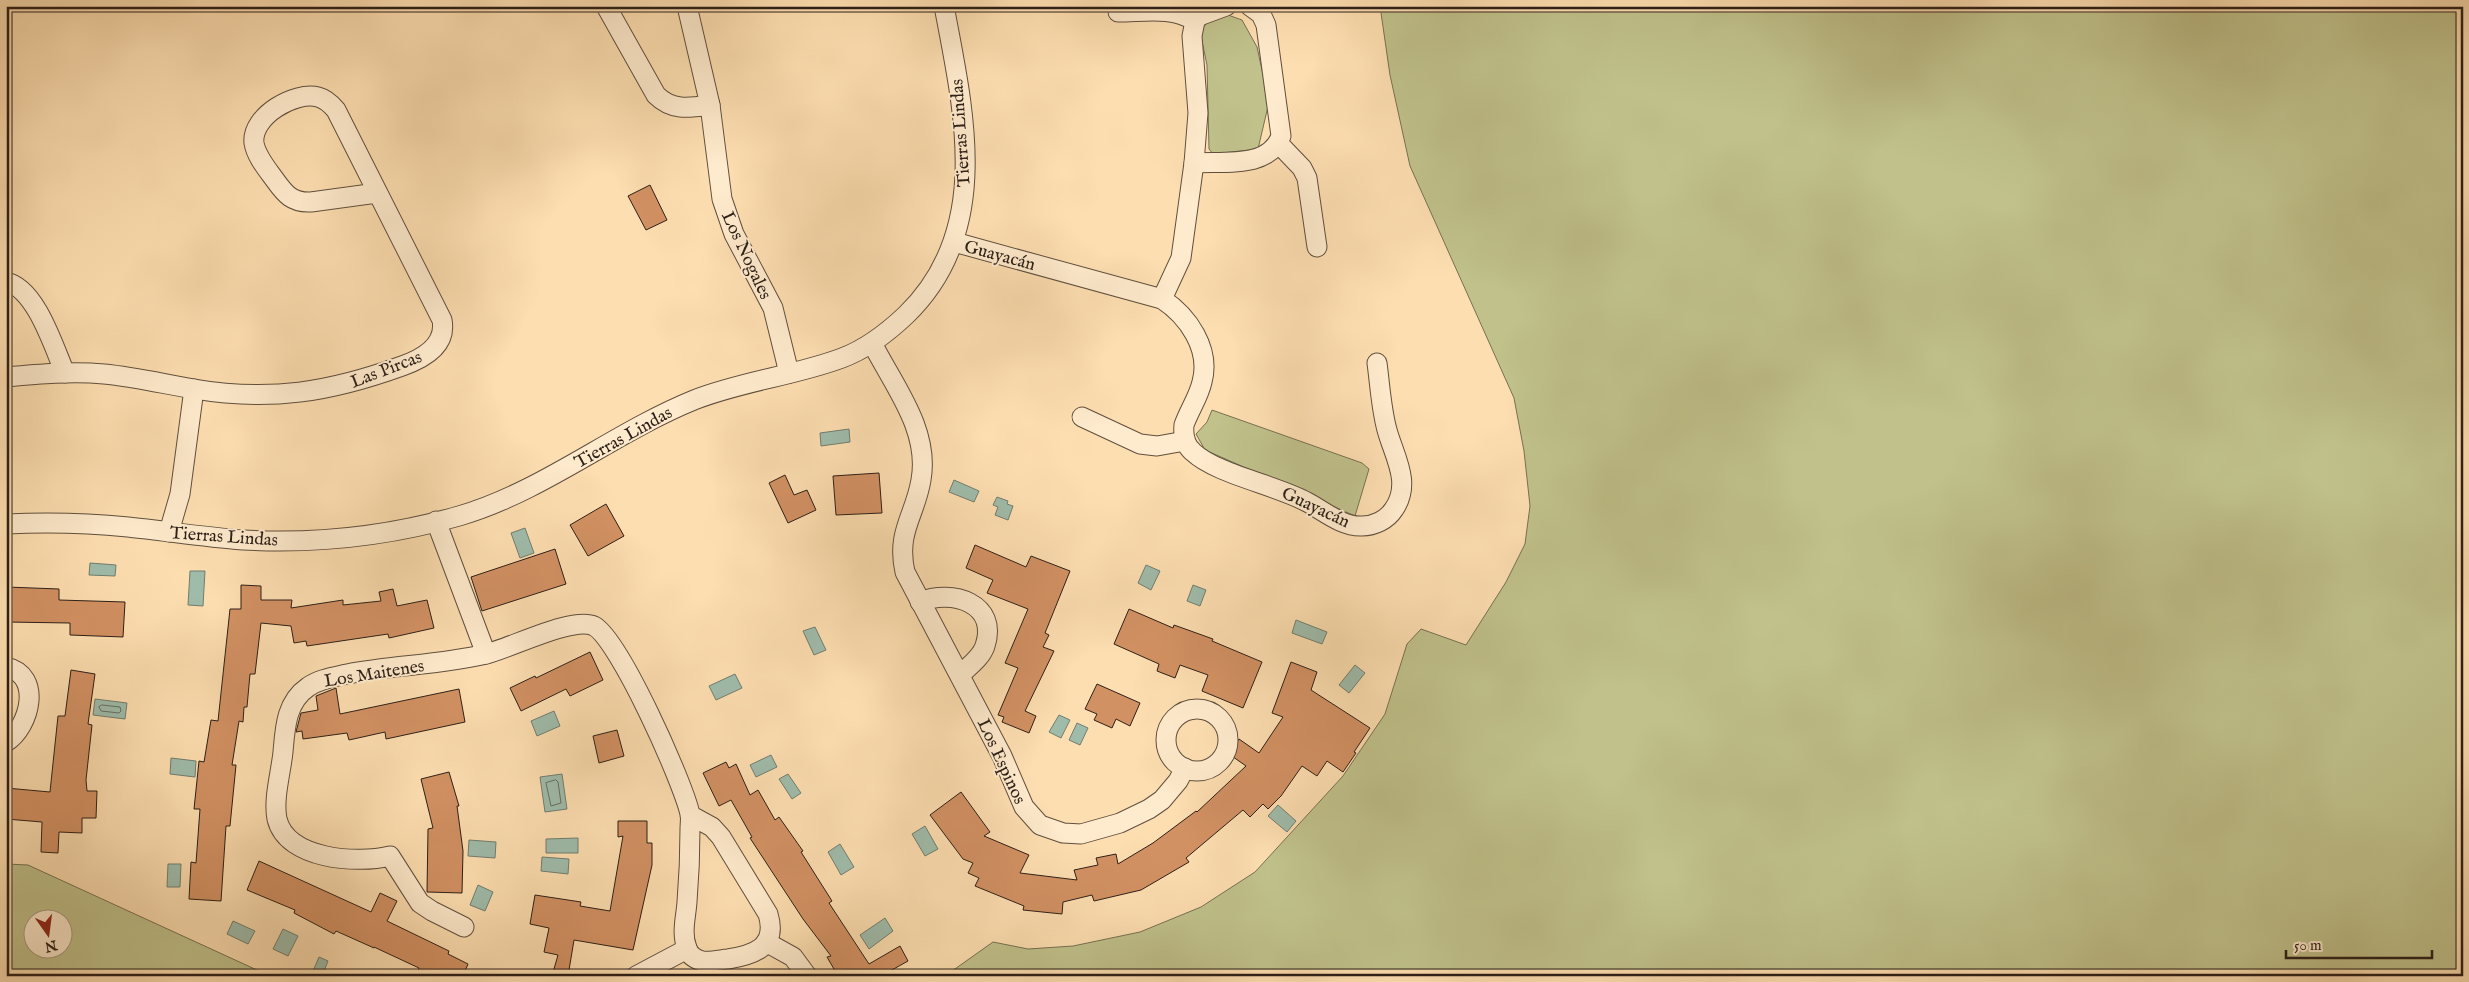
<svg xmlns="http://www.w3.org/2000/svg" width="2469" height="982" viewBox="0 0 2469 982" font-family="'IM FELL English',serif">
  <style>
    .green { fill: #c0c18b; stroke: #767052; fill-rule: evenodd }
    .water { fill: #9fbcab; stroke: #717d70 }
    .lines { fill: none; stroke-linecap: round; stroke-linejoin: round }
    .shore { stroke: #666e62; stroke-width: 1 }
    .building { fill: #d29163; stroke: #2c1f18 }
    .minor-casing { stroke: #604f3e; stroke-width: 21 }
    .minor { stroke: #feeacc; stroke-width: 19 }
    .labels { text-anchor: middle; stroke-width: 4; stroke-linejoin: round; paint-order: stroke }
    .street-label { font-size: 18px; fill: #2c1f18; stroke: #feeacc }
  </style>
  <rect width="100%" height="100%" fill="#fddeb0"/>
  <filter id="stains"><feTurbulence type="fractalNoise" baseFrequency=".004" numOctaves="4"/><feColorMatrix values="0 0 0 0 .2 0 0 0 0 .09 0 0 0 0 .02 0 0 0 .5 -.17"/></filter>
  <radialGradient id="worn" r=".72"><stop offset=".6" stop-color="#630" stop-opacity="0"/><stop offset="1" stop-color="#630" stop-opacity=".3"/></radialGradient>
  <!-- green -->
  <g class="green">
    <polygon points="1380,6 2463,6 2463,976 945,976 993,942 1028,949 1073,946 1140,932 1201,907 1255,872 1343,776 1385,714 1407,644 1421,629 1466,645 1506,582 1525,544 1530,506 1524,451 1514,398 1410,166 1390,75"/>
    <polygon points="1228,15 1242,20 1257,47 1269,102 1258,149 1213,154 1209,149 1207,65 1201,36 1203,27 1212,19"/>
    <polygon points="1212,410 1362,463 1369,469 1355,516 1205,450 1196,434 1207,422"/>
    <path d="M6 864 28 865 270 976H6ZM32 920H62V950H32Z"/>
  </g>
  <!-- water -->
  <g class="water">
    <polygon points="849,429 850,442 821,446 820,433"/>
    <polygon points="954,480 979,491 974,502 949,492"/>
    <polygon points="997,497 1008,501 1007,504 1013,506 1008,520 995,515 998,507 993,505"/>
    <polygon points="525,528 534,553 520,558 511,533"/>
    <polygon points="90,563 116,565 115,576 89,575"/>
    <polygon points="1146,565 1160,571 1151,590 1138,583"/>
    <polygon points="190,571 205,571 203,606 188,605"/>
    <polygon points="1193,585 1206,590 1200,606 1187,601"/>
    <polygon points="1296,620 1327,632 1322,644 1292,633"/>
    <polygon points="815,627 826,650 814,655 803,631"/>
    <polygon points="1355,665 1365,673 1349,693 1339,685"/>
    <polygon points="735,674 742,688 716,700 709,686"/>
    <polygon points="95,699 127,703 125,719 93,715"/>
    <polygon points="554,711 560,726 537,736 531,721"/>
    <polygon points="1059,715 1070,720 1061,738 1049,732"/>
    <polygon points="1077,723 1088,728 1080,745 1069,740"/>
    <polygon points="771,755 777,767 756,777 750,765"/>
    <polygon points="171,758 196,761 195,777 170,774"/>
    <polygon points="562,774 567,809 545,812 540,777"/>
    <polygon points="788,774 801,793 792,799 779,779"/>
    <polygon points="1278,805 1296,821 1287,832 1268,816"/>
    <polygon points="925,826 938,849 925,856 912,834"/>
    <polygon points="578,838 578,853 546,853 546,839"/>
    <polygon points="469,840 496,842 495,858 468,856"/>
    <polygon points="840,844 854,867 841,875 828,852"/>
    <polygon points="542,857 569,859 568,874 541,871"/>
    <polygon points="168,864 181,864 180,887 167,887"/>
    <polygon points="478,885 493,892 485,911 470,905"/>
    <polygon points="885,918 893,931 869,949 860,935"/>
    <polygon points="233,921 255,931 248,944 227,934"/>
    <polygon points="283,929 298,936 288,956 273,949"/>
    <polygon points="319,957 328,961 322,976 311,976"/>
  </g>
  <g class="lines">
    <!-- shore -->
    <g class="shore">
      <polygon points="102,705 120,707 121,711 119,713 101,711 99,707"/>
      <polygon points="556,780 558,782 561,803 551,806 546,783"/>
    </g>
  </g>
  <!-- building -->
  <g class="building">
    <polygon points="650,185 667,220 646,230 628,196"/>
    <polygon points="879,473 882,513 836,515 833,476"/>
    <polygon points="785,475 794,495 807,490 816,510 788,523 769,483"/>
    <polygon points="606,504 624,536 588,556 570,525"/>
    <polygon points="975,545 1026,567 1031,556 1070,571 1045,633 1049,635 1043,647 1054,651 1025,711 1036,716 1029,733 1002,722 1004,717 998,715 1018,668 1005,663 1028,609 987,593 993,580 966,568"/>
    <polygon points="555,549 566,584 482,611 471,577"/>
    <polygon points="241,585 261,586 261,600 292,600 291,608 343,600 343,605 381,601 379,592 393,589 397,606 427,600 434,628 389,638 388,634 307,646 306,641 294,643 291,626 261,623 255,674 250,674 247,707 244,707 243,722 239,721 232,765 236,765 230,826 226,826 221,901 189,899 191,862 196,863 200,809 194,809 199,761 204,762 211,720 218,721 230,609 241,609"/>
    <polygon points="6,587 59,589 59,600 125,602 123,637 70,635 70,623 6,622"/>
    <polygon points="1129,609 1173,628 1174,625 1213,639 1212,641 1262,662 1243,708 1202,691 1208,675 1180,665 1175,678 1157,671 1159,664 1114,644"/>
    <polygon points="590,652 603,680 570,696 566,689 521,711 510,688 535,676 536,678"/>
    <polygon points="1291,662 1317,672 1311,690 1370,728 1354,752 1356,753 1343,772 1327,761 1317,776 1302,766 1281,796 1268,809 1263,804 1250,817 1243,810 1186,858 1189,862 1141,890 1094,901 1092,895 1063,902 1062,914 1023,910 1024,906 975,886 979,878 968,873 973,863 963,859 930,815 961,792 990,832 984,836 1029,855 1020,873 1077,880 1074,870 1098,865 1096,858 1116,854 1118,864 1153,843 1196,811 1197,812 1246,766 1229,754 1239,739 1259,753 1283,717 1272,713"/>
    <polygon points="71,670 95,674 88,724 92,725 86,780 87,791 97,791 96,818 82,818 82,833 59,832 58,853 41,852 42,822 6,819 6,788 50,792 58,716 65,716"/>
    <polygon points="1097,684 1140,703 1130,726 1116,719 1112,728 1094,720 1097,714 1085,709"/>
    <polygon points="336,688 340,714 459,689 465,722 386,739 385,732 349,740 347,733 303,739 302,731 296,732 301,713 318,710 316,696"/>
    <polygon points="617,730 624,756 599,763 593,736"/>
    <polygon points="726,762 729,768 736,764 750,795 758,790 775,820 779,817 803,851 801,852 832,901 829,903 869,964 900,946 908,961 881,976 838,976 827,957 831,956 803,919 750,838 752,837 731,800 719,806 703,773"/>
    <polygon points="449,772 459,806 457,806 463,851 462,893 427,892 428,829 433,828 421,779"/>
    <polygon points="618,821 647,821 647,843 652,843 652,865 633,950 574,940 568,976 552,976 558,955 544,952 549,928 530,924 535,895 581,902 580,906 610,911 623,836 618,837"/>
    <polygon points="259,861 371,912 380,893 397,901 387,921 449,951 448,954 468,964 463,976 416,976 419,968 374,947 374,948 336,931 334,934 294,913 295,910 247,890"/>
  </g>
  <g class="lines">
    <!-- minor casing -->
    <g class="minor-casing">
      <g id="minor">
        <path d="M606 6 656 95C672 111 689 108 710 105"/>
        <polyline points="687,6 710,105 722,199 734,234 773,308 789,373"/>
        <path d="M1118 12C1144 12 1172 6 1195 21"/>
        <polyline points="1278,143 1302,168 1307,178 1317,247"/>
        <path d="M1194 163C1223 161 1269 169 1281 136L1266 25 1261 14 1250 6"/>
        <path d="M954 242 1162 299C1188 316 1211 349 1202 382 1199 396 1189 411 1184 425 1183 435 1185 445 1193 452 1216 474 1276 485 1307 502 1324 511 1342 527 1362 526 1374 526 1387 520 1394 509 1412 483 1394 456 1387 430 1381 408 1380 385 1377 363"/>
        <path d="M6 282C36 288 54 348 65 373"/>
        <polyline points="1162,299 1181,258 1194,163 1198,113 1192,36 1195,21 1199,16 1226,6"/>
        <path d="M872 343C894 386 930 430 921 480 915 516 896 532 905 572L1002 756 1024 807 1040 825 1063 833 1081 834 1120 823 1149 809 1162 800 1178 781 1185 768"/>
        <path d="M6 377C39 374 72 371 104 374 135 377 164 384 194 389 270 402 330 392 402 366 422 359 447 346 442 320L336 110C331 104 326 99 318 97 295 91 251 116 254 143 256 156 267 169 275 180 285 194 292 203 311 202L377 193"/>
        <polyline points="1082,417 1140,444 1157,446 1185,441"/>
        <polyline points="436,521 486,654"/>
        <path d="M6 524C47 522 88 523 128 527 166 531 204 537 243 540 315 544 389 536 459 516 544 491 613 433 694 400 742 381 794 376 842 358 866 349 887 333 906 315 993 231 964 112 944 6"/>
        <polyline points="169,532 180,494 194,389"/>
        <path d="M920 602C952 589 999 603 985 646 981 658 969 666 960 675"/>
        <path d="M6 667C43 675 30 727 6 742"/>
        <circle cx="1197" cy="740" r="31"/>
        <path d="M464 927 432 911 420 903 390 856C358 864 287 860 277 819 273 799 281 772 283 752 285 728 286 702 308 687 319 679 334 677 347 674 393 665 440 665 486 654 511 648 573 616 594 626 619 639 683 782 690 814 691 818 690 824 690 829 690 853 689 878 687 902 686 917 681 933 687 948 689 955 695 959 702 961 710 962 719 960 728 959 754 955 778 947 768 914L721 837 712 827 690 815"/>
        <polyline points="766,942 793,957 807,976"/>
        <polyline points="636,976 687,949"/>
      </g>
    </g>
    <!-- minor -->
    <use href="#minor" class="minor"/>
  </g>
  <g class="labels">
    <!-- street labels -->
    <g class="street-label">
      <text transform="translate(960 133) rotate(-94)" y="6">Tierras Lindas</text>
      <text transform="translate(747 255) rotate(65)" y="6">Los Nogales</text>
      <text transform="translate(1000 255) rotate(15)" y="6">Guayacán</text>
      <text transform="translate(386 369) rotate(-21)" y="6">Las Pircas</text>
      <text transform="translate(623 437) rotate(-29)" y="6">Tierras Lindas</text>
      <text transform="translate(1316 507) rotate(25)" y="6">Guayacán</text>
      <text transform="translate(224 536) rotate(4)" y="6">Tierras Lindas</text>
      <text transform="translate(374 673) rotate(-9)" y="6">Los Maitenes</text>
      <text transform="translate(1002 761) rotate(65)" y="6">Los Espinos</text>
    </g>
  </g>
  <!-- margin -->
  <rect width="2469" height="982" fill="none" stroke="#fddeb0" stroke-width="25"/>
  <rect x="8" y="8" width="2454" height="967" fill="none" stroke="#2c1f18" stroke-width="2.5"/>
  <rect x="12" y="12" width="2444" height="957" fill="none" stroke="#2c1f18"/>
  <!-- north arrow -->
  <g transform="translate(48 934) rotate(166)"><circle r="24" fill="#feeacc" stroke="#aa9984"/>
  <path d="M0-4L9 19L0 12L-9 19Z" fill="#8f2418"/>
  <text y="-8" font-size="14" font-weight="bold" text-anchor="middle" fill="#2c1f18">N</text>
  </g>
  <!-- scale -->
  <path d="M2286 950v8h146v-8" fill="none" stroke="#2c1f18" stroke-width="2.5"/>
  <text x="2294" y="950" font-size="15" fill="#2c1f18" stroke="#feeacc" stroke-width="4" paint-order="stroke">50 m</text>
  <rect width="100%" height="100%" filter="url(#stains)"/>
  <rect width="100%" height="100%" fill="url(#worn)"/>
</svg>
